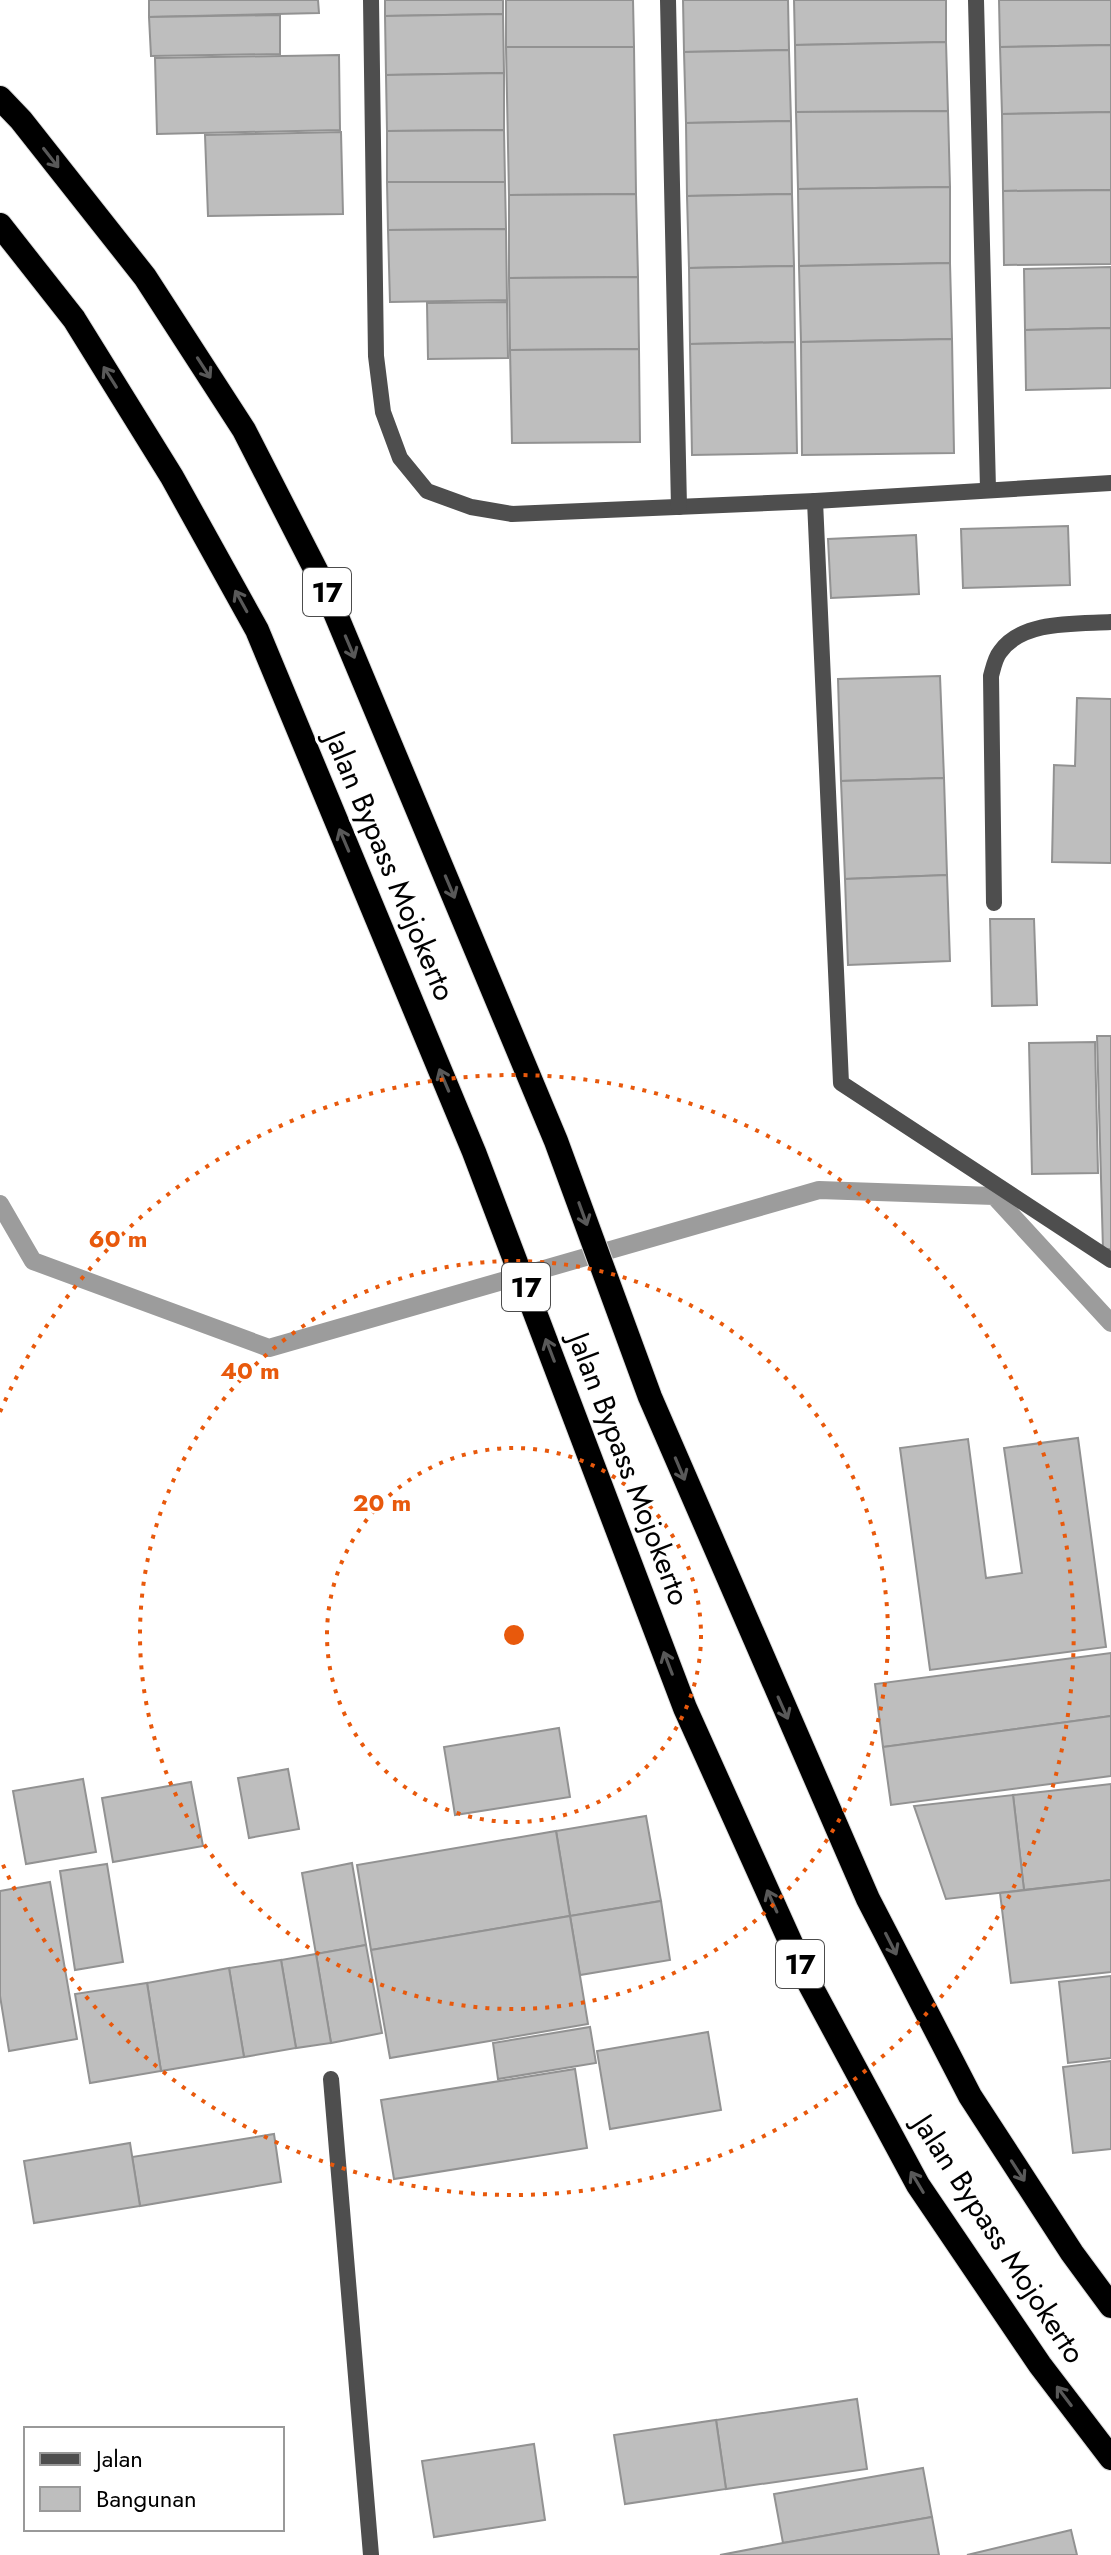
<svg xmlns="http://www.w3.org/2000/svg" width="1111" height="2555" viewBox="0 0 1111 2555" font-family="Jost,sans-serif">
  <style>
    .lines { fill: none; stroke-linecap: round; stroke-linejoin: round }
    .stream { stroke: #9c9c9c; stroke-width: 18 }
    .building { fill: #bebebe; stroke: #929292; stroke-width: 2 }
    .highway-casing { stroke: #dbdbdb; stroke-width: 26 }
    .street { stroke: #4e4e4e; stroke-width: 16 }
    .highway { stroke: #000; stroke-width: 24 }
    .oneway { stroke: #595959 }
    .ring { fill: none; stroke: #e8590c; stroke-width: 4; stroke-dasharray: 4 8 }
    .labels { text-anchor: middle; stroke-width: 6; stroke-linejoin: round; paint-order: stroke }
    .shield { fill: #fff; stroke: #4c4c4c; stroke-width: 2 }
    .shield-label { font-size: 28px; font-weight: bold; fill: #000 }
    .street-label { font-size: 30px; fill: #000; stroke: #fff }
    .centre { fill: #e8590c; stroke: #fff; stroke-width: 4 }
    .ring-label { font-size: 24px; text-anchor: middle; font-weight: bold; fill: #e8590c; stroke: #fff; stroke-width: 6; stroke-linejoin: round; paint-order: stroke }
  </style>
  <rect width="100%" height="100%" fill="#fff"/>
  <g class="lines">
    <!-- stream -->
    <polyline class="stream" points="0,1204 33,1261 269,1348 819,1190 994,1196 1111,1323"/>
  </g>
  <!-- building -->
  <g class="building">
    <polygon points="149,0 318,0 319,13 149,17"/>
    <polygon points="385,0 503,0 503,14 385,16"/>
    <polygon points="506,0 633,0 634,47 506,47"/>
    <polygon points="683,0 788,0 789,50 684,52"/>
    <polygon points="794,0 946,0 946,42 795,45"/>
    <polygon points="999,0 1111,0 1111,45 1000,47"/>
    <polygon points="503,14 504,73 386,75 385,16"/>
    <polygon points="280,15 280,54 151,56 149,17"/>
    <polygon points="946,42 948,111 796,112 795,45"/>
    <polygon points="1111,45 1111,112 1002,114 1000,47"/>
    <polygon points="506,47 634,47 636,194 509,195"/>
    <polygon points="789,50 791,121 686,123 684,52"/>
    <polygon points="339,55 340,130 157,134 155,58"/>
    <polygon points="504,73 504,130 387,131 386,75"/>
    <polygon points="948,111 950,187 798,189 796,112"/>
    <polygon points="1111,112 1111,190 1003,191 1002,114"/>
    <polygon points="791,121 792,194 687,196 686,123"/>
    <polygon points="504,130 505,182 387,182 387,131"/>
    <polygon points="341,132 343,214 208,216 205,135"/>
    <polygon points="387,182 505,182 506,229 388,230"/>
    <polygon points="950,187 950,263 799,266 798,189"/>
    <polygon points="1111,190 1111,264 1004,265 1003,191"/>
    <polygon points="636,194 638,277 509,278 509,195"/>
    <polygon points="792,194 794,266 689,268 687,196"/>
    <polygon points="506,229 507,300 390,302 388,230"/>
    <polygon points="950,263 952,339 801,342 799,266"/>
    <polygon points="794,266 795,342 690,344 689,268"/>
    <polygon points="1111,267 1111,328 1025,330 1024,269"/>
    <polygon points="638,277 639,349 510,350 509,278"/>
    <polygon points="507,302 508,358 428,359 427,303"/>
    <polygon points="1111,328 1111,388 1026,390 1025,330"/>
    <polygon points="952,339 954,453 802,455 801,342"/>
    <polygon points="795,342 797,453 692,455 690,344"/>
    <polygon points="639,349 640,442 512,443 510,350"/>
    <polygon points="1068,526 1070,585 963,588 961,529"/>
    <polygon points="916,535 919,594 831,598 828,539"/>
    <polygon points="940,676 944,778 841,781 838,679"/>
    <polygon points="1077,698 1111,699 1111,863 1052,862 1054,765 1075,766"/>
    <polygon points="944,778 947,875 845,879 841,781"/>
    <polygon points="947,875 950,961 848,965 845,879"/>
    <polygon points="990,919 1034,919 1037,1005 992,1006"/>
    <polygon points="1097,1036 1111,1036 1111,1249 1103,1249"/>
    <polygon points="1095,1042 1098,1173 1032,1174 1029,1043"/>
    <polygon points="1078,1438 1106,1647 930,1670 900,1448 968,1439 986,1578 1022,1573 1004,1448"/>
    <polygon points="1111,1653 1111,1716 883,1747 875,1684"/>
    <polygon points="1111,1716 1111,1776 891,1805 883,1747"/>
    <polygon points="559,1728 570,1797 455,1815 444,1747"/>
    <polygon points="288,1769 299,1829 249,1838 238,1778"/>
    <polygon points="83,1779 96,1852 26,1864 13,1791"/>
    <polygon points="191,1782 203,1846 113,1862 102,1798"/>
    <polygon points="1111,1784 1111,1880 1024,1890 1013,1795"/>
    <polygon points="1013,1795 1024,1890 946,1899 914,1806"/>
    <polygon points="646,1816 661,1901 570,1916 556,1831"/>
    <polygon points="556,1831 570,1916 371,1950 357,1865"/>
    <polygon points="352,1863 366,1945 316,1954 302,1873"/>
    <polygon points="107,1864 123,1962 75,1970 60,1871"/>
    <polygon points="1111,1880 1111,1972 1011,1983 1000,1893"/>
    <polygon points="50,1882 77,2039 9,2051 0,1996 0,1891"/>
    <polygon points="661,1901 670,1960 580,1975 570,1916"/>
    <polygon points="570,1916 588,2024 390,2058 371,1950"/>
    <polygon points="366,1945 382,2033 331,2043 316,1954"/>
    <polygon points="316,1954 331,2043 296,2048 281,1960"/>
    <polygon points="281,1960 296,2048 244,2057 229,1968"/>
    <polygon points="229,1968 244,2057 161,2071 147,1983"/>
    <polygon points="1111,1976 1111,2058 1068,2063 1059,1982"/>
    <polygon points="147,1983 161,2071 90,2083 75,1994"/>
    <polygon points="590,2027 596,2063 498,2079 493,2043"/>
    <polygon points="708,2032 721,2110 610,2129 597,2051"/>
    <polygon points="1111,2061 1111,2149 1073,2153 1063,2067"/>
    <polygon points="575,2069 587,2148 394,2179 381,2100"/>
    <polygon points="274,2134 281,2182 140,2206 132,2157"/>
    <polygon points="130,2143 140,2206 34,2223 24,2161"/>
    <polygon points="857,2399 867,2469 726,2489 716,2420"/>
    <polygon points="716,2420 726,2489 625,2504 614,2435"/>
    <polygon points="534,2444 545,2520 434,2537 422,2461"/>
    <polygon points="923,2468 932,2517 783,2543 774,2494"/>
    <polygon points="932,2517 939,2555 720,2555 783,2543"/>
    <polygon points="1071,2530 1077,2555 967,2555"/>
  </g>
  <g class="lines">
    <!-- highway casing -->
    <g class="highway-casing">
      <g id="highway">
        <polyline points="0,98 21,120 145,277 244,430 324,586 556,1141 650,1397 868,1899 970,2096 1072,2253 1111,2306"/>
        <polyline points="0,225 74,319 172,477 257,630 474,1152 685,1708 808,1981 918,2185 1040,2365 1111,2458"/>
      </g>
    </g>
    <!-- street -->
    <g class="street">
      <polyline points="371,0 376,356 383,412 400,458 427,491 471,507 512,514 815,501 1111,483"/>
      <polyline points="668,0 679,507"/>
      <polyline points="976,0 988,489"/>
      <polyline points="815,501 841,1083 1111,1260"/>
      <path d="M994 903 991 676C993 669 995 658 1000 652 1022 620 1076 624 1111 622"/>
      <polyline points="331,2079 371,2555"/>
    </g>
    <!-- highway -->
    <use href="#highway" class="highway"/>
  </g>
  <!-- one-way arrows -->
  <defs><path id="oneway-shaft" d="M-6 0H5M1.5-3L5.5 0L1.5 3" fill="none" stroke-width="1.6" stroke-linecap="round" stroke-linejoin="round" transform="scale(2)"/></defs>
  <g class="oneway">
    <use href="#oneway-shaft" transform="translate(51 158) rotate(52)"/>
    <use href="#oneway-shaft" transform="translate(204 368) rotate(57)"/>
    <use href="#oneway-shaft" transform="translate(110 377) rotate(-122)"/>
    <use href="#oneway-shaft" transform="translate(241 601) rotate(-119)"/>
    <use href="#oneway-shaft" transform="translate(350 647) rotate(67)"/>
    <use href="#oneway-shaft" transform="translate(344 840) rotate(-113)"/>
    <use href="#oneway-shaft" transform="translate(450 887) rotate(67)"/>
    <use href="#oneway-shaft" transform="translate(444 1080) rotate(-113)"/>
    <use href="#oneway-shaft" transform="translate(583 1214) rotate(70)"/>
    <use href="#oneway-shaft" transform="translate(550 1350) rotate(-111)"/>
    <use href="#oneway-shaft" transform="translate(680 1469) rotate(67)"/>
    <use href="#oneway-shaft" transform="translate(668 1663) rotate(-111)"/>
    <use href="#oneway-shaft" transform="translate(783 1708) rotate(66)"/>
    <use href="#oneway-shaft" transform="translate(772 1901) rotate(-114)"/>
    <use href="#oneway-shaft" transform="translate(891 1944) rotate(63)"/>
    <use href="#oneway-shaft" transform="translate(1018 2171) rotate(57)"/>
    <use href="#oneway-shaft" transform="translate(917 2182) rotate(-121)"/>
    <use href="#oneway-shaft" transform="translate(1064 2396) rotate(-127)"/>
  </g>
  <!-- distance rings -->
  <g class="ring">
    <circle cx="514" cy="1635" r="187"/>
    <circle cx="514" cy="1635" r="374"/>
    <path d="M0 1412A560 560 0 1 1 0 1858"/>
  </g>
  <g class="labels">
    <!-- shield labels -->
    <g class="shield">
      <rect x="303" y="568" width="48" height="48" rx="6"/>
      <rect x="502" y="1263" width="48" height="48" rx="6"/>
      <rect x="776" y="1940" width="48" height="48" rx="6"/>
    </g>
    <g class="shield-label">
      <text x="327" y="602">17</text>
      <text x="526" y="1297">17</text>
      <text x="800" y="1974">17</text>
    </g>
    <!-- street labels -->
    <g class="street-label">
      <text transform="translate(390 866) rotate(67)" y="10">Jalan Bypass Mojokerto</text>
      <text transform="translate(629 1469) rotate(69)" y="10">Jalan Bypass Mojokerto</text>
      <text transform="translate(999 2239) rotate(57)" y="10">Jalan Bypass Mojokerto</text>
    </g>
  </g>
  <circle cx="514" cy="1635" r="12" class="centre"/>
  <g class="ring-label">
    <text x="118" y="1247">60 m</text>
    <text x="250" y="1379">40 m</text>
    <text x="382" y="1511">20 m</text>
  </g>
  <!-- legend -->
  <rect x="24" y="2427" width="260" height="104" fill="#ffffff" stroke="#999999" stroke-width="2"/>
  <rect x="40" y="2453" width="40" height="12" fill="#4e4e4e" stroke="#999999" stroke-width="2"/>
  <text x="96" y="2467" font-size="24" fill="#000000">Jalan</text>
  <rect x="40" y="2487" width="40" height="24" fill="#bebebe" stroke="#999999" stroke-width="2"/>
  <text x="96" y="2507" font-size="24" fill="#000000">Bangunan</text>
</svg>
